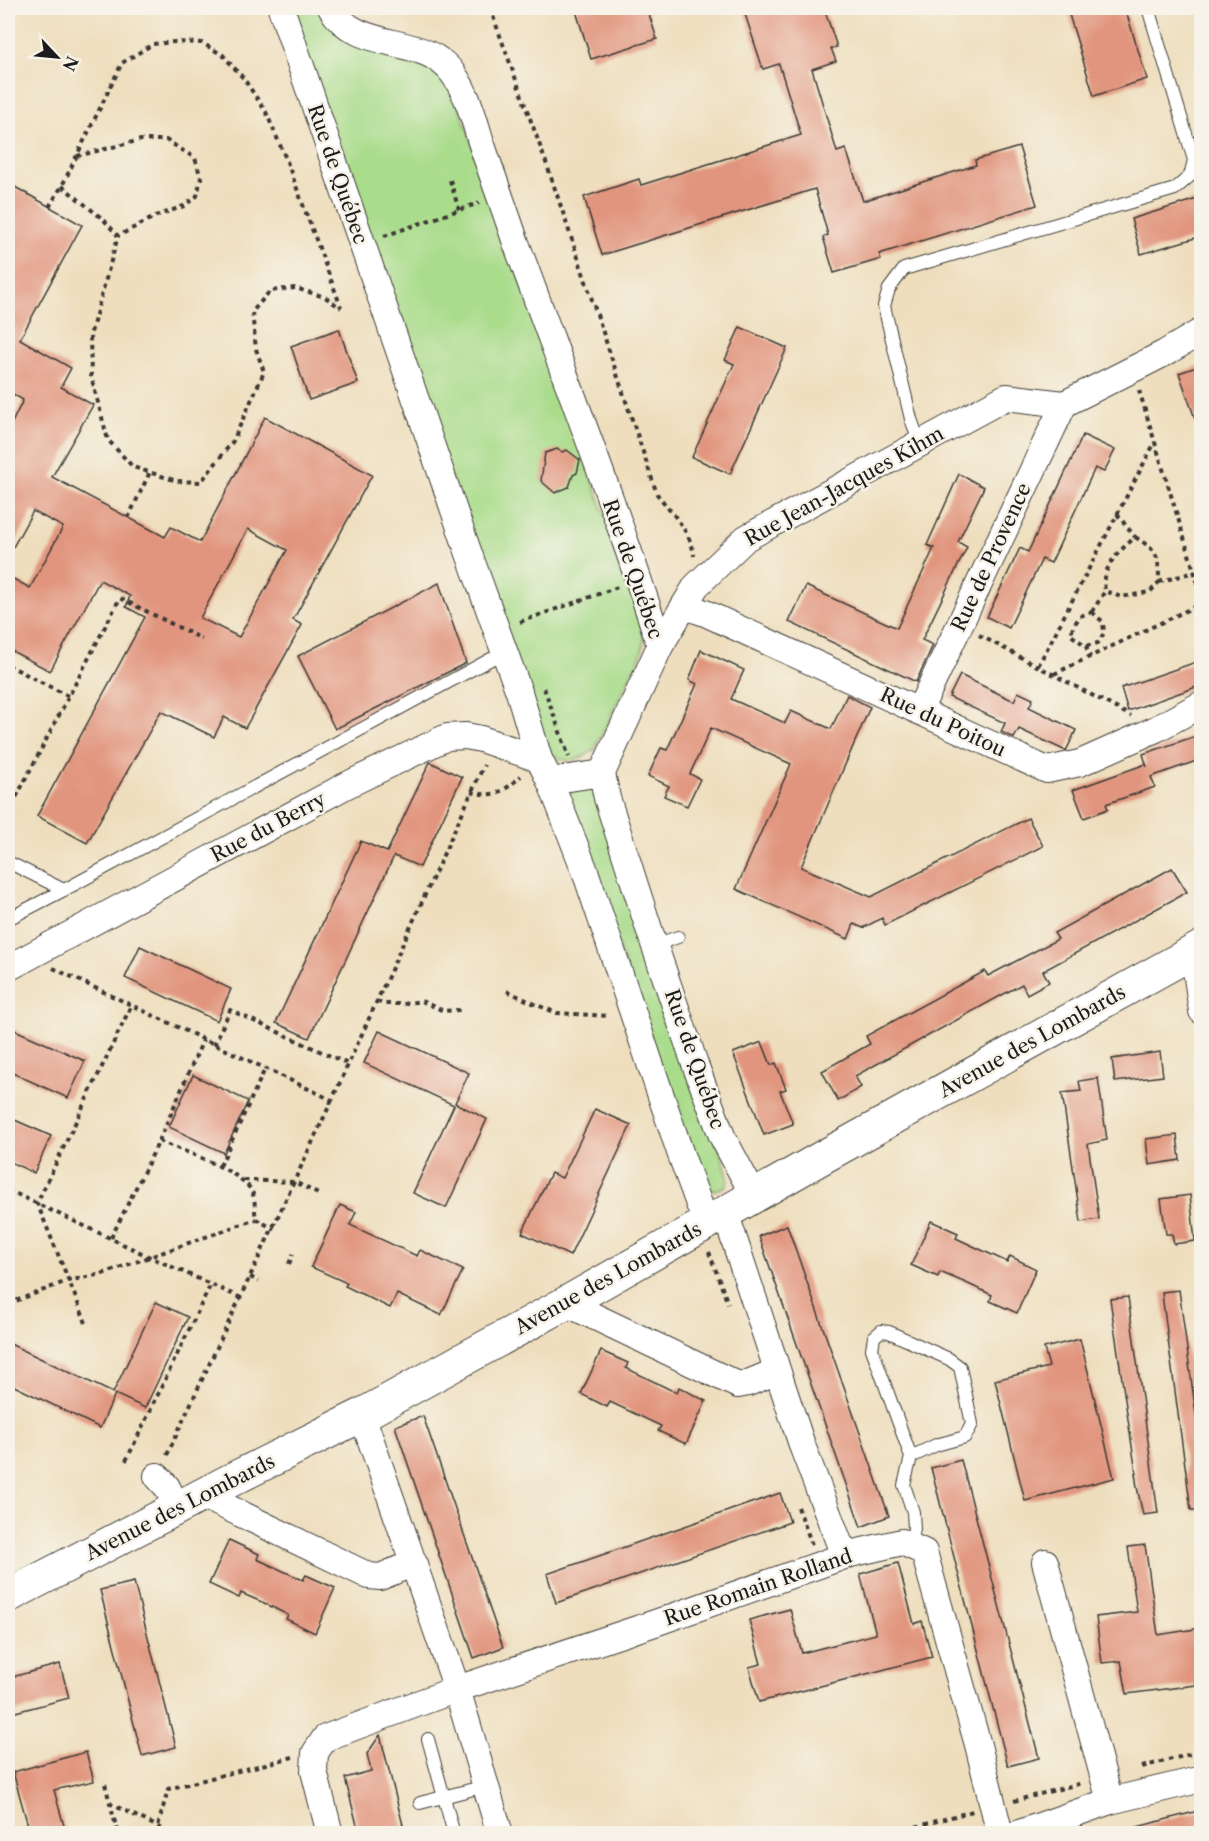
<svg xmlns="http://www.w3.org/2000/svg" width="1209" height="1841" viewBox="0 0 1209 1841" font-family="'Libre Caslon Text',serif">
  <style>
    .green { fill: #a9dc8b; stroke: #627c54; stroke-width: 1.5 }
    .building { fill: #e1957e; fill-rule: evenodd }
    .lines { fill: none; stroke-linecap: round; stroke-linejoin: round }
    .lane-casing { stroke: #3c3934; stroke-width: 14 }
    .street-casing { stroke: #3c3934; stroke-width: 28 }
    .secondary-casing { stroke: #3c3934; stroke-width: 35 }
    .path { stroke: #3c3934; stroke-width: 4; stroke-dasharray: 4.5 4.5; stroke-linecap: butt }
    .lane { stroke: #fff; stroke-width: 12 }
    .street { stroke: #fff; stroke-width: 26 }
    .secondary { stroke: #fff; stroke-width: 33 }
    .labels { text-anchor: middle; stroke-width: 5; stroke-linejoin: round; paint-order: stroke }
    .street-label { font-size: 20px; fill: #1c1c1c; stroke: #f7f3e8 }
  </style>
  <rect width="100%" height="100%" fill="#f7f3e8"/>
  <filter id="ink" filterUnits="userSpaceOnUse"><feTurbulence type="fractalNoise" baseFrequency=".0167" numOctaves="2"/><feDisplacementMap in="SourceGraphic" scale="12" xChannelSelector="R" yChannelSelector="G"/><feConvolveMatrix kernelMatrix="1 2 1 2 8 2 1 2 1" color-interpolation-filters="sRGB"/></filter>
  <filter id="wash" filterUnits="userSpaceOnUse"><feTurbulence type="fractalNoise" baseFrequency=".008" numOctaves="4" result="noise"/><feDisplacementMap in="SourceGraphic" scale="24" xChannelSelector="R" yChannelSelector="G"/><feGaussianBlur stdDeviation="1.35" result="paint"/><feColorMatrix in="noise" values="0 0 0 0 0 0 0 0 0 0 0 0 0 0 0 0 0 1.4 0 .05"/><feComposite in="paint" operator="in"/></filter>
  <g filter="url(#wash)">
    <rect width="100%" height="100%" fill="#eedebd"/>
    <!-- green -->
    <g class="green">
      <path d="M286 8H322L421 57 449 78 643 622 644 640 641 655 594 750C575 763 566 765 546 751Z"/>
      <path d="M588 784 594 789 726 1169 728 1179 726 1186C715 1191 711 1192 701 1185L568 802 570 793 574 787Z"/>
    </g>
    <g id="blocks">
      <!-- building -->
      <g class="building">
        <polygon points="575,8 647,8 657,39 591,59"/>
        <polygon points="743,8 824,8 837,47 831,48 836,61 812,69 837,152 846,149 863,201 976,165 975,160 1019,147 1037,205 879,254 881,259 834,273 823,237 828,235 815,189 602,255 584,197 639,179 641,185 801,135 779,64 763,69"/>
        <polygon points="1067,8 1125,8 1147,79 1094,96"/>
        <path d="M8 183 82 225 20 339 71 368 61 387 93 405 52 477 165 537 171 527 200 542 265 417 372 475 293 620 302 625 245 728 224 717 214 737 161 711 87 843 37 816 145 617 126 607 130 596 100 580 50 671 8 649V576L30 588 63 527 33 511 8 556V431L23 400 8 391ZM248 529 287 550 239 637 200 618Z"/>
        <polygon points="1197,199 1202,213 1202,236 1141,254 1131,219"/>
        <polygon points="740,327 787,348 730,474 692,457 734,364 725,360"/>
        <polygon points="339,329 358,383 309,400 291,346"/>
        <polygon points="1202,365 1202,430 1199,430 1179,373"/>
        <polygon points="1083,435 1115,450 1104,472 1095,468 1051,563 1042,559 1009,628 987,617 1020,548 1028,552"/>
        <polygon points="557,449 562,452 567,450 580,460 577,473 573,475 569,487 555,493 541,481 545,453"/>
        <polygon points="959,474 984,487 958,542 967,547 922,640 933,645 916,682 789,622 806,586 897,628 934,548 927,545"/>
        <polygon points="439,583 466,663 335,729 298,656"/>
        <polygon points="701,650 744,670 731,699 785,723 791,711 831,729 847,695 870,707 801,867 871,897 1028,818 1043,846 885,925 882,918 863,928 854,924 848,939 736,889 791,764 711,728 690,774 700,779 687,806 664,796 669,786 648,776 661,748 667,750 697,684 689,680"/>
        <polygon points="1202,660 1202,685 1128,711 1121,688"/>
        <polygon points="960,675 1014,701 1018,692 1033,699 1029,707 1076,730 1066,751 1019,729 1014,738 1001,732 1005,723 949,697"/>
        <polygon points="1202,734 1202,759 1151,777 1155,787 1106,804 1108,809 1084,818 1073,790 1146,764 1147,767 1143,754"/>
        <polygon points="430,762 462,777 420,867 394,856 309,1038 276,1023 361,841 387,852"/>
        <polygon points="1172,868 1187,892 1043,971 1049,982 1027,994 1022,984 855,1076 861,1087 838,1101 822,1071 870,1044 866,1036 985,971 988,976 1058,939 1054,933"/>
        <polygon points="140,946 231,989 217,1021 125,978"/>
        <polygon points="8,1027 85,1061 68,1098 8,1071"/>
        <polygon points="379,1031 469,1073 455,1103 487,1119 446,1208 413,1193 454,1105 364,1063"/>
        <polygon points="762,1042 771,1065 776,1063 786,1089 780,1091 793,1124 764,1135 733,1053"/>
        <polygon points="1160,1052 1163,1076 1115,1082 1112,1059"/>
        <polygon points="193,1075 248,1101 224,1153 169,1127"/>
        <polygon points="1098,1078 1107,1140 1088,1144 1099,1219 1081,1222 1062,1093 1081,1091 1079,1081"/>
        <polygon points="595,1109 631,1125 570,1256 522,1233 551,1173 562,1178"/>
        <polygon points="8,1117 51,1136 34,1173 8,1161"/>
        <polygon points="1177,1135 1180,1160 1149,1165 1146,1139"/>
        <polygon points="1190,1195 1195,1241 1174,1244 1172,1234 1166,1234 1161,1199"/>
        <polygon points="340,1205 356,1212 350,1225 417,1256 420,1250 463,1270 441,1315 397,1294 390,1308 345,1286 347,1283 311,1267"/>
        <polygon points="931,1221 958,1233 956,1238 1007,1262 1010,1256 1036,1269 1017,1313 990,1301 992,1295 966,1283 940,1272 938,1277 911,1265"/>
        <polygon points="787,1225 889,1516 861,1527 759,1236"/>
        <polygon points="1179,1290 1202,1459 1202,1510 1191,1510 1163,1302 1162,1292"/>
        <polygon points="1128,1297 1158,1513 1143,1515 1137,1487 1135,1473 1136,1473 1110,1299"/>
        <polygon points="156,1302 188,1317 145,1408 115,1394 100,1428 8,1383 8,1343 113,1393"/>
        <polygon points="1080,1339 1114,1478 1025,1501 995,1380 1049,1367 1044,1348"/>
        <polygon points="601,1351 628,1363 626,1368 677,1393 679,1387 706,1401 686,1444 658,1431 661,1426 610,1402 607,1407 581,1394"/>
        <polygon points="423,1416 503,1647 474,1658 395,1426"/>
        <polygon points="961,1460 1039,1758 1008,1766 931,1468"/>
        <polygon points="780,1493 790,1522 556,1603 547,1574"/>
        <polygon points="229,1540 259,1554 257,1559 303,1580 306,1575 335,1588 315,1633 286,1619 288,1615 264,1603 241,1593 239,1598 209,1584"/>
        <polygon points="1145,1545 1158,1635 1202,1628 1202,1674 1195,1674 1196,1685 1127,1694 1121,1661 1102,1663 1096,1617 1137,1612 1128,1547"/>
        <polygon points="898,1563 914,1624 922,1621 932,1657 759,1702 749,1667 761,1664 749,1620 790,1609 802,1653 876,1634 860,1574"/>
        <polygon points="134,1582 176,1747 142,1756 100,1590"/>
        <polygon points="60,1664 69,1698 8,1714 8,1678"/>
        <polygon points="380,1735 405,1833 359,1833 345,1778 371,1771 367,1754"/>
        <polygon points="86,1752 94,1781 54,1790 66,1833 30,1833 13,1772"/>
        <polygon points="1202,1810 1202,1833 1133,1833 1133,1828"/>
      </g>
    </g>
  </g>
  <g filter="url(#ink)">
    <use href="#blocks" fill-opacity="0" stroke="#3c3934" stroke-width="1.5"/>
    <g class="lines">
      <!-- lane casing -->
      <g class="lane-casing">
        <g id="lane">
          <polyline points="920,444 911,419 884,306 889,289 904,269 1175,189 1190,176 1194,160 1148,8"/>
          <polyline points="8,862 64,890"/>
          <polyline points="8,919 64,890 504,652"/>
          <polyline points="655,945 678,937"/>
          <polyline points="909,1545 914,1529 913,1512 904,1485 911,1457 936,1445 965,1437 972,1424 960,1367 949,1359 889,1332 881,1331 874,1337 872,1349 911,1457"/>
          <polyline points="428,1739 454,1834"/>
          <polyline points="420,1803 485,1786"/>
        </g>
      </g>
      <!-- street casing -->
      <g class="street-casing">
        <g id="street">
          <polyline points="281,8 468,551 519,692 539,759 550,781 585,871 681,1155 706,1223"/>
          <path d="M331 8C358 54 425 32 454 75 468 95 474 119 481 142 492 175 504 207 515 240 564 375 617 509 660 646L602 773 607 798 649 929 696 1067 722 1136 754 1196"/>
          <polyline points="685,606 705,613 1047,770 1080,763 1156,729 1202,704"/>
          <polyline points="660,646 696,586 746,538 1006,397 1064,404 1165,353 1202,331"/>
          <polyline points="919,711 1064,404"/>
          <polyline points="550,781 602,773"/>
          <polyline points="1193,950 1202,1011"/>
          <polyline points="8,968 347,785 447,737 466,736 481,739 539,759"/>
          <polyline points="725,1212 803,1448 840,1545 850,1554"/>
          <polyline points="566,1303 738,1385 748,1383 777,1371"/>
          <polyline points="362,1415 457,1689 500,1834"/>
          <polyline points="157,1476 167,1487 177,1508"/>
          <polyline points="204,1496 369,1576 380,1577 414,1563"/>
          <polyline points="1045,1562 1110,1801"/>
          <polyline points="330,1834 314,1771 315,1753 325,1738 457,1689 655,1623 850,1554 902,1542 924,1552 978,1745 1000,1834"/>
          <polyline points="1017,1834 1110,1801 1202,1779"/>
        </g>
      </g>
      <!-- secondary casing -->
      <g class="secondary-casing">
        <polyline id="secondary" points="8,1596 237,1477 362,1415 566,1303 823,1157 1202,947"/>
      </g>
      <!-- path -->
      <g class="path">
        <path d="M490 8 548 168 657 494C671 512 692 533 694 556"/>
        <polyline points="77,156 141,140 166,140 195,158 201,178 197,196 184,206 156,216 118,236"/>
        <polyline points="450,180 459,210"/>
        <polyline points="62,186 104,220 118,236 90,336 91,376 108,440 133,467 177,481 201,482 233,441 264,372 256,349 252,312 270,291 295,288 325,297 341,308"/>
        <polyline points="49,207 62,186 122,63 153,44 175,42 202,43 223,55 244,79 266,112 286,159 341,307"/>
        <polyline points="384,236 479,203"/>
        <polyline points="1139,390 1202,597"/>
        <polyline points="1117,514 1135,537"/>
        <polyline points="128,518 150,472"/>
        <path d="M1135 537C1158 551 1159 556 1159 582L1150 592 1121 597 1105 591C1101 566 1118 553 1135 537Z"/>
        <polyline points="1159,582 1194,572"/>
        <polygon points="1092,612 1103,622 1104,633 1098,643 1086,646 1071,635 1073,627 1080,616"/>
        <polyline points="1092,612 1105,591"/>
        <polyline points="520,622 618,587"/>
        <polyline points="979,635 1131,716"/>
        <polyline points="1086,646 1090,657"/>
        <polyline points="8,665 68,696"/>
        <polyline points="1038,666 1155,442"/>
        <polyline points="1054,674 1202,603"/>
        <polyline points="544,688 569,757"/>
        <path d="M471 792C495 798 503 792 521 776"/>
        <polyline points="8,813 120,598 202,639"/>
        <polyline points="53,968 332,1100 484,765"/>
        <polyline points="507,991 537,1005 557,1013 609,1016"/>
        <polyline points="377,1001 385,1004 403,1004 421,1001 444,1011 460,1010"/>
        <polyline points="214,1045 230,1010 348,1064"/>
        <path d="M159 1141C182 1151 242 1170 252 1192 256 1199 254 1211 256 1219L274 1229"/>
        <polyline points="220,1166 265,1069"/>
        <polyline points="244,1180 295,1182 320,1195"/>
        <polyline points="8,1190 148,1256 241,1298"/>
        <polyline points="111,1238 159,1141 203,1040"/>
        <polyline points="709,1252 728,1304"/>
        <polyline points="289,1264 293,1254"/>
        <polyline points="250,1277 259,1281"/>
        <polyline points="8,1304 67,1281 102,1274 256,1219"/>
        <polyline points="86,1323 37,1203 131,1006"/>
        <polyline points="167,1455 332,1100"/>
        <polyline points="126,1461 211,1284"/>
        <polyline points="798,1507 812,1545"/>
        <polyline points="1142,1767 1202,1751"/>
        <polyline points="105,1784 118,1834"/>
        <polyline points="1014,1801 1082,1783"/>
        <polyline points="109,1803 173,1834"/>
        <polyline points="156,1834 168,1789 293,1757"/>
        <polyline points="890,1834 973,1811"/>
      </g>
      <!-- lane -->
      <use href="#lane" class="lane"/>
      <!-- street -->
      <use href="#street" class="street"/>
      <!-- secondary -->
      <use href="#secondary" class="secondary"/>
    </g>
  </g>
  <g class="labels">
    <!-- street labels -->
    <g class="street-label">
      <text transform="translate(338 174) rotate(71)" y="7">Rue de Québec</text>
      <text transform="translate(844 486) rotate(-29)" y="7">Rue Jean-Jacques Kihm</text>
      <text transform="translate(991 557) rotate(-65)" y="7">Rue de Provence</text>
      <text transform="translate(633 569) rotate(71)" y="7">Rue de Québec</text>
      <text transform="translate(943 722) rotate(25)" y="7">Rue du Poitou</text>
      <text transform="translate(268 827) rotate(-28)" y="7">Rue du Berry</text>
      <text transform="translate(1032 1041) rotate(-29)" y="7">Avenue des Lombards</text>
      <text transform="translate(695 1059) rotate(71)" y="7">Rue de Québec</text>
      <text transform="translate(608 1278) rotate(-29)" y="7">Avenue des Lombards</text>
      <text transform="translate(180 1507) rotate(-27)" y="7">Avenue des Lombards</text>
      <text transform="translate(758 1587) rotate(-19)" y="7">Rue Romain Rolland</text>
    </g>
  </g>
  <!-- margin -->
  <rect width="1209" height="1841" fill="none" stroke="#f7f3e8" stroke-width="30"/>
  <!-- north arrow -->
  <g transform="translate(57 57) rotate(116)" stroke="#f7f3e8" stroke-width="4.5" paint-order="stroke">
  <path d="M0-4.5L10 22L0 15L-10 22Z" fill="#1c1c1c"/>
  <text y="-9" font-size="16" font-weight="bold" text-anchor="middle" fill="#1c1c1c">N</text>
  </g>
</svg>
